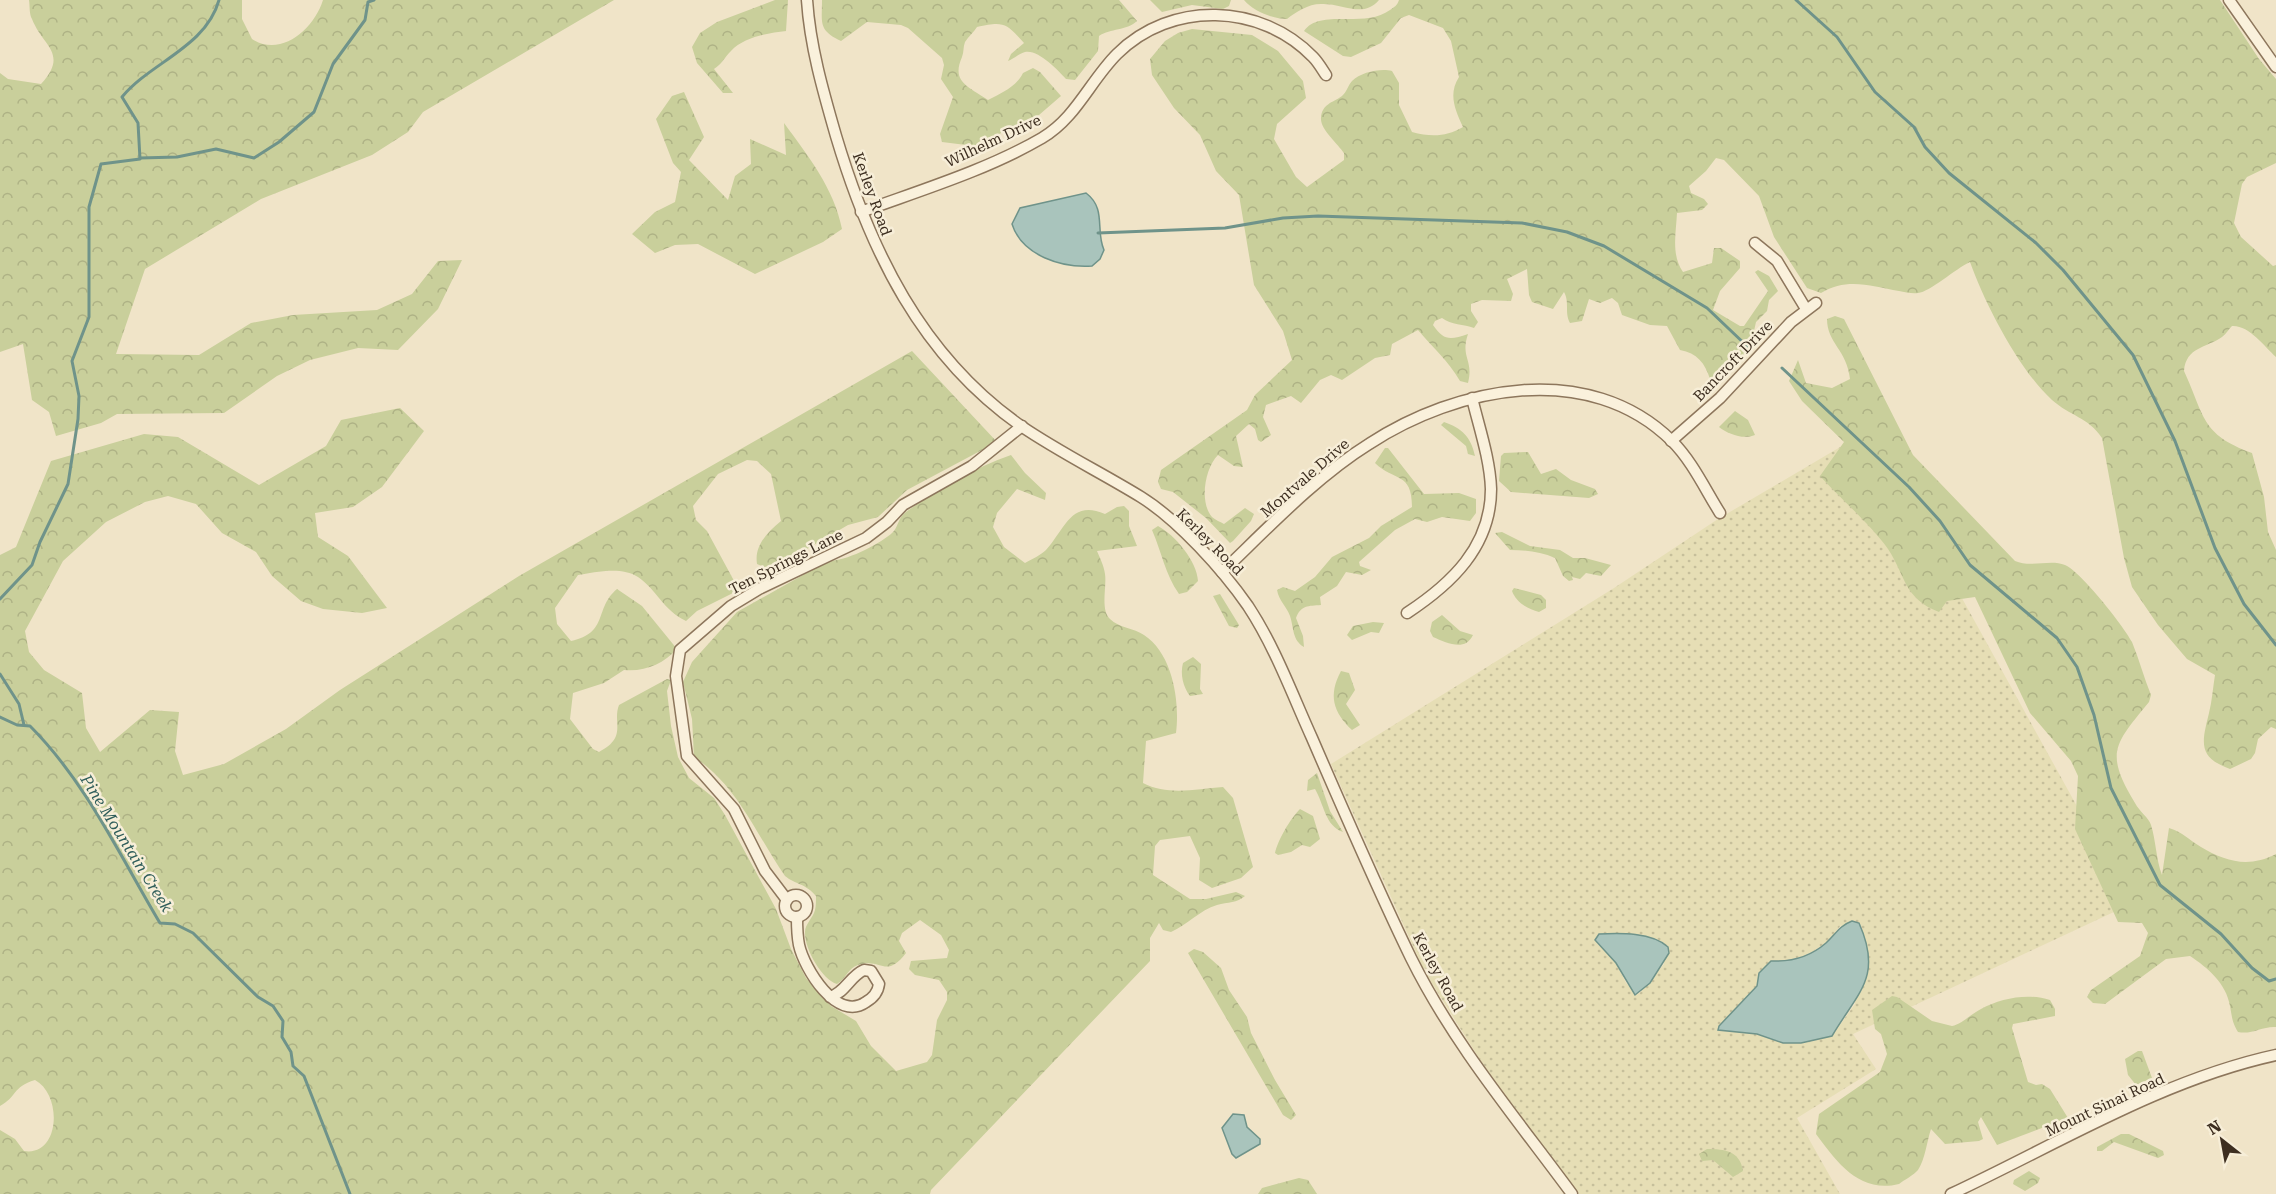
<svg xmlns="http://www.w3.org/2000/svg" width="2276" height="1194" viewBox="0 0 2276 1194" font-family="'Roboto Serif',serif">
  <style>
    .farmland { fill: url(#farmland-dots); fill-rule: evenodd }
    .forest { fill: url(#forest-crowns) }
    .water { fill: #a9c4bc; stroke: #6f938a; stroke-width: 1.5 }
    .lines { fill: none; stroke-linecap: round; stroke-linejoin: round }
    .stream { stroke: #6f938a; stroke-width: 3 }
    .minor-casing { stroke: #8d765c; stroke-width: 13 }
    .minor { stroke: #faf1dc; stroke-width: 10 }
    .labels { text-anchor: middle; stroke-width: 5; stroke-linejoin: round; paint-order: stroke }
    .street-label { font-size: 15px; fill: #3d2e20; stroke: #f7eed8 }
    .water-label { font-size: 16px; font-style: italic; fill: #2f5d5a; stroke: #f7eed8 }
  </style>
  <defs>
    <pattern id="farmland-dots" width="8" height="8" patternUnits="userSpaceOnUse" patternTransform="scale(1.5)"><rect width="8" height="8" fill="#e6deb5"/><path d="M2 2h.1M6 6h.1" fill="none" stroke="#c6bf9b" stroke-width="1.8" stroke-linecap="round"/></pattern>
    <pattern id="forest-crowns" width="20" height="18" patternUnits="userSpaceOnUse" patternTransform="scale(1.5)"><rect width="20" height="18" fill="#c9cf9b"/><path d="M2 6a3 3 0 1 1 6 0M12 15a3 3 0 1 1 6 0" fill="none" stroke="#aeb285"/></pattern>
  </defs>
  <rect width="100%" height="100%" fill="#f0e4c8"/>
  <!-- farmland -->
  <path class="farmland" d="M1869 430 2131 904 1853 1034 1876 1069 1797 1118 1840 1194H1579L1484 1066 1426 974 1428 969 1423 968 1331 764 1614 588 1718 519ZM1841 925 1855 1004 1832 1036 1801 1043H1783L1757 1034 1719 1026 1757 986 1760 973 1771 961 1788 962 1812 952 1827 942ZM1632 935 1663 942 1664 964 1639 994 1626 983 1616 963 1595 940Z"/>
  <!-- forest -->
  <g class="forest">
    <path d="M29 0H242V19L252 39C281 58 314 29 323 0H614L423 112 408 132 372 155 261 199 145 269 116 354 199 355 251 323 293 315 377 310 412 294 438 261 462 260 438 309 398 350 358 348 310 360 277 376 224 413 117 414 101 423 56 436 49 412 32 400 23 344 0 352V73L8 79 41 84C69 53 43 47 32 19 29 14 30 6 29 0Z"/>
    <path d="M775 0H788L786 31C768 33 744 37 731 51 724 58 722 64 714 69L733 93H723L697 63 692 47 700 33 717 22Z"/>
    <path d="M822 0H1119L1137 21C1126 31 1111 28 1099 36L1098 51 1075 80 1066 79C1058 70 1038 49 1025 52 1020 53 1013 59 1008 61L1011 54 1024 43C1006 23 1004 21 977 27 974 32 968 37 965 42 963 47 964 52 962 57 951 82 968 86 988 100 1001 93 1016 87 1023 73L1033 68 1040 72 1061 96 1039 115 974 146 942 142 940 134 953 97 941 79 944 65 942 58 908 28 901 25 867 22 841 41C818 30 822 23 822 0Z"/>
    <polygon points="1150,0 1231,0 1229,6 1223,9 1192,5 1162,12"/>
    <path d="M1244 0H1379C1363 19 1343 3 1321 4 1308 4 1296 12 1287 19 1273 19 1253 11 1244 0Z"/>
    <path d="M1399 0H2220L2259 59 2276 79V163L2247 177 2242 184 2234 223 2241 237 2273 266 2276 265V357C2264 346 2249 325 2232 326 2229 329 2226 334 2222 337 2206 348 2186 347 2184 371 2205 416 2200 434 2252 453L2264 497 2268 532 2276 550V729L2271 727 2258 739 2255 753 2251 759 2230 769C2197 757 2202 742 2209 713 2212 701 2213 687 2215 675L2187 659 2158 625 2132 587 2124 558 2102 438C2088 417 2070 416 2052 400 2019 370 1985 304 1970 262 1955 269 1930 292 1918 293 1912 294 1905 292 1899 291 1871 286 1847 277 1821 293L1807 288 1774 237 1759 196 1724 160 1716 158 1706 171 1689 186 1691 193 1704 199 1708 204 1702 210 1677 213C1676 233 1671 255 1683 272L1712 263 1714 248H1721L1740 261V268L1720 291 1713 310 1740 326H1744L1768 291 1755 272 1758 270 1769 276 1778 291 1769 300 1767 311 1756 322 1752 340 1742 359 1700 398 1698 394 1710 379C1705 363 1697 353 1680 350L1667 326 1650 325 1622 315 1618 303 1612 298 1600 303 1589 299 1582 321 1570 323C1564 312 1570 303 1564 292L1553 309 1532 302 1529 295 1527 269 1507 279 1513 294 1511 301 1482 300 1471 304V311L1478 322 1474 328C1464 324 1451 325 1442 318L1435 321 1433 325C1444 341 1450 340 1468 334 1460 358 1474 359 1468 383L1460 381C1447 359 1434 349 1418 330L1392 344 1390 355 1375 358 1342 380 1331 375 1320 380 1301 403 1291 396 1266 405 1263 417 1271 435 1261 442 1258 440 1255 429 1249 424 1236 436 1243 467 1234 466 1218 455C1205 468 1199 502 1212 517 1215 520 1221 522 1224 524L1245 508 1254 514 1251 521 1233 541 1230 543 1206 518 1173 492 1161 489 1158 482 1161 470 1247 410 1255 395 1292 360 1283 331 1254 285 1239 195 1216 171 1200 135 1174 108 1152 75 1150 59 1165 41 1178 33 1192 29 1252 35 1278 51 1303 81 1306 98 1277 124 1274 139 1296 177 1307 187 1344 160V153C1338 144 1320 129 1321 118 1322 104 1332 103 1342 96 1347 92 1348 85 1352 81 1361 72 1381 68 1392 71L1399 83V105L1412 132C1431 137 1446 137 1463 127 1455 110 1448 94 1459 77L1451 41 1443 28 1409 15 1401 18 1381 43 1351 57 1343 56 1304 31C1320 8 1364 29 1390 10 1394 7 1397 6 1399 0Z"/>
    <path d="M684 92 704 137 689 160 728 200 735 176 751 164 750 139 786 155 784 123C808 156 834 188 842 229L823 242 755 274 698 244 675 245 655 253 632 234 655 212 675 202 681 172 673 163 656 119 672 96Z"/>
    <path d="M1835 316 1844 319 1913 455 2015 561C2031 568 2050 559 2065 565 2081 572 2123 625 2132 642 2139 659 2144 678 2151 695L2149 702C2115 744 2104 752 2135 803 2139 811 2149 818 2151 825 2156 841 2156 859 2162 875L2169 828C2183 832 2189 840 2201 847 2226 862 2249 868 2276 854V1027C2262 1026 2252 1035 2238 1032 2232 1022 2232 1017 2230 1006 2226 983 2208 968 2190 956L2166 959 2105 1004 2093 1003 2087 997 2091 990 2140 956 2148 933 2142 923 2118 922 2075 829 2078 776 2071 761 2030 713 1975 597 1947 601 1939 612C1903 598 1906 576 1888 549 1873 527 1839 497 1820 476L1844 442 1802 401 1789 381 1798 360 1806 383 1832 388 1850 379C1847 350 1827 343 1827 319Z"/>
    <path d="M912 351 997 442 907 490 878 517 848 525 771 570 757 564C754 545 768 532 781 521L771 474 757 461 747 460 718 474 693 506 696 520 707 531 739 590 697 611 686 621C663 610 657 590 638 577 622 566 595 572 578 575L555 608 557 624 571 641C609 633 594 608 617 589L642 606 677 649C663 664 645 672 624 670L604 683 573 693 570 719 593 749 599 752C628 737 612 723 619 705L667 679 671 680 667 691 671 726 678 757 689 778 714 798 725 815 776 909 791 949 806 978 831 1006 856 1021 871 1046 896 1071 927 1062 932 1055 937 1020 947 1000V992L939 980 915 975 909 969 911 961 947 958 949 950 941 935 920 920 902 933 899 941 906 953C885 980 882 957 858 965 848 968 846 979 837 984 822 980 804 948 805 932 805 924 813 918 815 910 816 906 816 900 816 896 805 883 796 885 785 876 756 834 737 785 694 757L692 719 683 682 692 662 737 612 828 561C846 561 876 546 891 534 898 529 898 517 906 512 938 489 974 468 1011 455L1025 473 1046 493 1045 500 1017 489 997 513 993 527 1004 547 1025 563C1032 559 1041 555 1046 550 1065 529 1071 499 1105 514L1117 507 1124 506 1129 511V526L1137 546 1097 551C1100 558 1104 566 1105 574 1107 586 1100 610 1110 619 1119 628 1134 628 1144 635 1173 654 1180 702 1176 733L1146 741 1143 783C1168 796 1196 789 1223 787L1233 798 1253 867 1241 878 1212 888 1199 880 1200 858 1190 836 1160 840 1155 846 1153 875 1190 899H1206L1236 892 1245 896C1237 903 1228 902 1217 905 1200 910 1187 925 1171 932L1163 930 1159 923 1150 938V961L931 1190 930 1194H0V1130L15 1139 24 1151C60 1157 63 1095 35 1080 12 1087 17 1097 0 1106V555L16 547 51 461 144 434 178 437 259 485 326 446 341 420 400 408 424 431 382 487 353 507 315 513 318 537 348 556 387 608 362 613 323 609 301 601 272 576 256 552 222 533 196 504 168 496 145 502 106 522 63 561 25 631 29 652 44 670 82 693 86 728 100 752 150 710 179 712 175 751 183 775 224 764 286 729 340 690 519 576Z"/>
    <path d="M1735 411 1748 420 1755 435C1743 440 1728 434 1719 427Z"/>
    <path d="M1444 422C1462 428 1471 437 1475 456L1468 454 1466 446 1441 425Z"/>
    <path d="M1385 448H1388L1424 494 1459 493 1476 499V513L1470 521 1442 517 1427 522 1415 519 1395 530 1359 562 1360 566 1371 570 1362 575 1346 572 1337 586 1320 597 1321 605C1308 606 1301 605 1296 618L1303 636 1304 647C1292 640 1294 628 1290 616 1287 607 1279 601 1277 590L1283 587 1295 591 1315 577 1332 557 1369 538 1381 526 1412 507C1412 471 1394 482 1375 463Z"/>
    <polygon points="1528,452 1541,474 1556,469 1571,480 1595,489 1598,494 1589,498 1511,492 1499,481 1501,456 1504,453"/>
    <path d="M1158 526C1175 535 1197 561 1198 581L1187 592 1179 594C1165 574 1162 553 1152 530Z"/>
    <path d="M1502 532 1530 546 1560 550 1573 558H1585L1611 565 1601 576 1586 573 1580 579 1572 577 1573 580 1569 581 1563 576 1555 558C1541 552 1526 550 1510 550L1495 533Z"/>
    <path d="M1514 588 1541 595 1546 600V608L1539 612C1527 609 1516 602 1512 591Z"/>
    <polygon points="1220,594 1239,625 1237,628 1229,626 1213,596"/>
    <path d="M1442 615 1460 631 1473 635C1465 652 1447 643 1433 637L1430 631 1432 622Z"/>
    <polygon points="1373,622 1384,623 1379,633 1371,632 1352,640 1347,635 1353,626"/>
    <path d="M1193 657 1201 664 1200 689 1203 694 1190 696C1183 687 1180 674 1183 663Z"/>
    <path d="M1341 671 1349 673 1355 690 1346 704 1360 725 1352 730C1333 712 1328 695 1341 671Z"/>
    <path d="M1317 773 1330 811 1343 832C1325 826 1324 804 1315 789L1307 791 1308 780Z"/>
    <path d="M1300 809 1313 816 1320 839 1310 847 1302 845 1291 852 1278 855 1275 853C1278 840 1290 819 1300 809Z"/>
    <polygon points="1194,949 1203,952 1221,968 1229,990 1247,1017 1251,1033 1275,1080 1296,1115 1291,1120 1283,1115 1188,953"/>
    <path d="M1892 996 1897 997 1932 1021 1952 1026C1962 1024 1971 1014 1981 1009 2001 998 2028 993 2050 1000L2055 1009V1016L2013 1024 2012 1028 2028 1082 2036 1085 2042 1084 2050 1089 2068 1118 1997 1145 1981 1117 1978 1122 1983 1139 1979 1141 1945 1144 1931 1129C1927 1141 1925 1160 1918 1170 1914 1175 1904 1180 1899 1184 1859 1194 1836 1161 1816 1134L1819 1114 1880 1072 1887 1054 1881 1034 1875 1029 1872 1010Z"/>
    <polygon points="2138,1051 2142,1051 2152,1078 2136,1085 2128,1075 2125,1059"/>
    <polygon points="2121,1134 2129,1134 2163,1151 2164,1155 2158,1158 2114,1142 2102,1151 2097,1151 2097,1147"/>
    <path d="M1707 1149C1725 1149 1740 1151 1743 1171L1733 1177 1713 1160 1702 1161 1699 1154Z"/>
    <polygon points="2029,1171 2040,1178 2038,1183 2025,1191 2013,1184 2014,1180"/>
    <polygon points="1299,1178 1308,1180 1317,1194 1258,1194 1262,1188"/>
  </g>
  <!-- water -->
  <g class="water">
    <path d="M1086 193C1107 209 1095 230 1104 250L1100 259 1092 266C1062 268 1022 256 1012 224L1020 208Z"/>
    <path d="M1852 921 1859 923C1883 977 1858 992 1832 1036L1801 1043H1783L1757 1034 1718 1030 1719 1026 1757 986 1759 973 1771 961C1791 962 1811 956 1826 943 1836 934 1839 926 1852 921Z"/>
    <path d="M1599 934C1620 933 1652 932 1668 947L1669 953 1650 983 1635 995 1616 963 1595 940Z"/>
    <polygon points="1233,1114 1244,1115 1247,1127 1260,1139 1260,1144 1236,1158 1232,1154 1222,1128"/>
  </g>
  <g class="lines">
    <!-- stream -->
    <g class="stream">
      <polyline points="1796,0 1837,37 1875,92 1914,127 1925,147 1949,173 2036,243 2063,270 2133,355 2175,441 2215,548 2244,604 2276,645"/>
      <polyline points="140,158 177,157 216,149 254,158 279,142 314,112 333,64 365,20 368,2 374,0"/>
      <polyline points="1098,233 1225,228 1283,218 1318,216 1522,223 1567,232 1604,246 1707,308 1749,348"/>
      <polyline points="1782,368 1909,487 1940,521 1970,565 2057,638 2077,667 2094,715 2111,788 2160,885 2221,934 2252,968 2269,981 2276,979"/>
      <path d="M0 599 32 565 40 542 68 484 78 419 79 396 72 361 89 317V207L101 164 140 159 138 123 122 97C151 62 206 47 219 0"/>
      <polyline points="0,674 19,704 24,725"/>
      <path d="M0 717 17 725 30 726C86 782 120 856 160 923L175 924 193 933 258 997 273 1006 283 1021 282 1037 291 1052 293 1066 304 1076 350 1194"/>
    </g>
    <!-- minor casing -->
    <g class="minor-casing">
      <g id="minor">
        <path d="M807 0C810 46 823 91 836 136 870 250 921 356 1021 426 1059 452 1102 473 1141 497 1178 520 1223 570 1248 606 1275 647 1292 694 1312 738 1344 812 1376 886 1411 958 1453 1043 1516 1118 1572 1194"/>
        <polyline points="2229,0 2276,67"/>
        <path d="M861 212C921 190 987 170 1042 138 1076 118 1090 81 1117 54 1171 0 1261 3 1313 57 1318 62 1322 69 1326 75"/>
        <polyline points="1755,243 1777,261 1806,309"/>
        <polyline points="1671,441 1720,398 1791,322 1816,303"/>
        <path d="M1222 572C1267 529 1316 477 1369 444 1456 387 1589 359 1672 441 1692 461 1705 489 1720 513"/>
        <path d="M1407 613C1451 584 1491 547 1491 489 1490 459 1479 427 1472 398"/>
        <circle cx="796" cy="906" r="11"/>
        <polyline points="787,900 765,871 734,809 687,756 676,676 680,650 731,606 759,589 866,538 887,522 903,505 972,466 1022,426"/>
        <path d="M797 917C797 926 797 935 799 945 804 968 837 1023 866 1002 873 998 878 992 879 984L871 971 864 970C850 976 845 993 830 997"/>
        <path d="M1951 1194C2056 1145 2161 1080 2276 1055"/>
      </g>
    </g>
    <!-- minor -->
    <use href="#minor" class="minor"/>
  </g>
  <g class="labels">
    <!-- street labels -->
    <g class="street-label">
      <text transform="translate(993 141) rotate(-25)" y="5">Wilhelm Drive</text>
      <text transform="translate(872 194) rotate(70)" y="5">Kerley Road</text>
      <text transform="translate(1733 361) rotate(-46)" y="5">Bancroft Drive</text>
      <text transform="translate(1305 478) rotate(-41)" y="5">Montvale Drive</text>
      <text transform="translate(1210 542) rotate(45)" y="5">Kerley Road</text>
      <text transform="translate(786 562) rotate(-27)" y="5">Ten Springs Lane</text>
      <text transform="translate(1438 972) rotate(61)" y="5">Kerley Road</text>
      <text transform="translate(2105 1105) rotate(-25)" y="5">Mount Sinai Road</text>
    </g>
    <!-- water labels -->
    <g class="water-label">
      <text transform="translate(127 843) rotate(58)" y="6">Pine Mountain Creek</text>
    </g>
  </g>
  <!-- north arrow -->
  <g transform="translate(2222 1140) rotate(329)" stroke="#f7eed8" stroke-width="4.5" paint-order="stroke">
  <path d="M0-4.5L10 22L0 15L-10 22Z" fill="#3d2e20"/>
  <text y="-9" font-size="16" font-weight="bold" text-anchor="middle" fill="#3d2e20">N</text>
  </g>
</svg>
